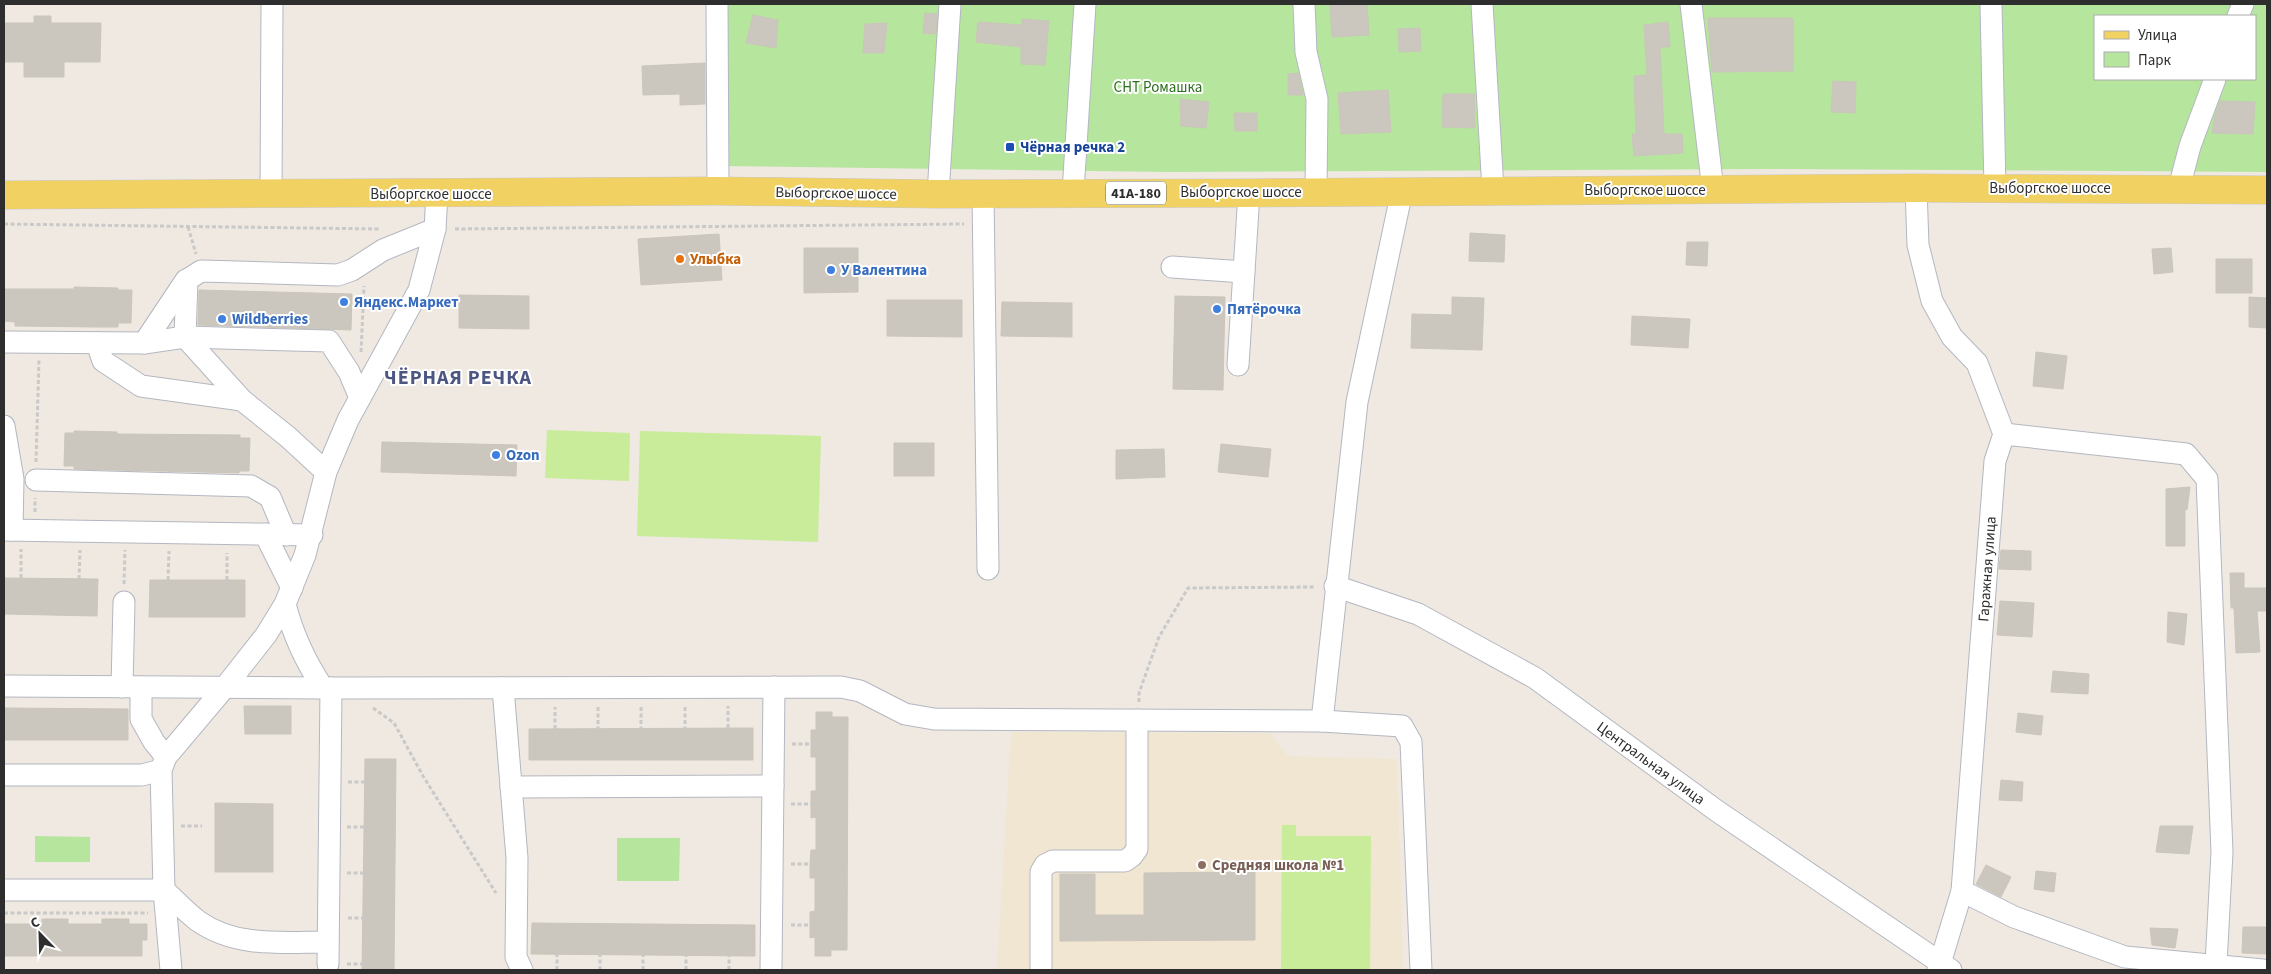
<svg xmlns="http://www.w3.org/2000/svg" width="2271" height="974" viewBox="0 0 2271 974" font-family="'Source Sans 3',sans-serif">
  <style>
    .education { fill: #f0e6d1 }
    .green { fill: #b6e59e; fill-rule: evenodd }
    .pitch { fill: #c9ec9a }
    .building { fill: #cbc7bf; stroke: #cbc5ba }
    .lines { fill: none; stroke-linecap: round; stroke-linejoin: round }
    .minor-casing { stroke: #b4b7c1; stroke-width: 23 }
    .major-casing { stroke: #c9c9c9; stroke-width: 29 }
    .path { stroke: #c9c9c9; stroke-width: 3; stroke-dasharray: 4 2.5; stroke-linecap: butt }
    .minor { stroke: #fff; stroke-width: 21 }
    .major { stroke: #f2d163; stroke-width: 28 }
    .transit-dot { fill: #1a4fb4; stroke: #fff; stroke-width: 2 }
    .food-dot { fill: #e8710a; stroke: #fff; stroke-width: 2 }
    .shop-dot { fill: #3f7fe0; stroke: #fff; stroke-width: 2 }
    .education-dot { fill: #8d6e63; stroke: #fff; stroke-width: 2 }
    .labels { text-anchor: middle; stroke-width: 4; stroke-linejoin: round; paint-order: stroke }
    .shield { fill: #fff; stroke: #6d6d6d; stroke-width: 1 }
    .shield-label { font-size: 14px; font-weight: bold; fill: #2e2e2e }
    .park-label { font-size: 15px; fill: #2c6e1b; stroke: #fff }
    .transit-label { font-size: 15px; font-weight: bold; fill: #164399; stroke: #fff; text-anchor: start }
    .street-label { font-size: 15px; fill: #2e2e2e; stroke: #fff }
    .food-label { font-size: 15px; font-weight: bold; fill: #c56008; stroke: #fff; text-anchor: start }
    .shop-label { font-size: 15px; font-weight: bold; fill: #366cbe; stroke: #fff; text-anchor: start }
    .education-label { font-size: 15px; font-weight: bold; fill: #785e54; stroke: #fff; text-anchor: start }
    .district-label { font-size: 20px; font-weight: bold; letter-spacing: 1px; fill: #4d5680; stroke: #fff }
  </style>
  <rect width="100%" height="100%" fill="#efe9e1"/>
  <!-- education -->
  <polygon class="education" points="1011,732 1269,733 1288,756 1397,759 1403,970 997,970"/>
  <!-- green -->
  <g class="green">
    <path d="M710 4H2267V172L1768 169 1171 172 718 166ZM2095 16H2255V79H2095Z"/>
    <polygon points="35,836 90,837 90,862 35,862"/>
    <polygon points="617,838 680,838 679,881 617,881"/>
  </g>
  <!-- pitch -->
  <g class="pitch">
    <polygon points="547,430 630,433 629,481 545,478"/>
    <polygon points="640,431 821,436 818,542 637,536"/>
    <polygon points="1282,825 1296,825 1296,836 1371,836 1370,970 1281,970"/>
  </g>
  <!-- building -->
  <g class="building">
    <polygon points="1330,4 1367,4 1369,35 1332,37"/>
    <polygon points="925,13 937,14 936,34 923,33"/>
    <polygon points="753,15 778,20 776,48 746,43"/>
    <polygon points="34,16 51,16 51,23 101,23 100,62 64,62 64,77 24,77 24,62 4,62 4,23 34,23"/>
    <polygon points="1708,18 1793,18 1793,71 1712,72"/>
    <polygon points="1022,19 1049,21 1045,65 1021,64 1021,47 976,42 978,22 1022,25"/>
    <polygon points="1668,22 1670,47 1660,47 1664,134 1682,134 1683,153 1634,156 1632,134 1636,134 1634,76 1647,75 1644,25"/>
    <polygon points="887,23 884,53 863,53 865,24"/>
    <polygon points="1420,28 1421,51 1399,52 1398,29"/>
    <polygon points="705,63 705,104 680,105 680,94 643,95 642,66"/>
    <polygon points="1298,73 1303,95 1288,95 1288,74"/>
    <polygon points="1833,81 1856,82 1855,113 1831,112"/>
    <polygon points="1388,90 1391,132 1341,134 1338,93"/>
    <polygon points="1443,94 1474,94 1475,128 1442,127"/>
    <polygon points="1180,99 1209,102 1206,128 1181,126"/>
    <polygon points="2220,101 2255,102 2253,134 2212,133 2215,116"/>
    <polygon points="1234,113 1257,113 1257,131 1235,131"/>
    <polygon points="1470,233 1505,235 1504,262 1469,261"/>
    <polygon points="719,234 722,280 641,285 638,239"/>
    <polygon points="1687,242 1708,242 1707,266 1686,265"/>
    <polygon points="804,248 858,248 858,292 804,293"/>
    <polygon points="2171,248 2173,272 2154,274 2152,249"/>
    <rect x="2216" y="259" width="36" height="34"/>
    <polygon points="74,287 118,288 118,290 132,290 131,323 118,323 118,327 98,327 15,326 15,322 4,321 4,289 74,289"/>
    <polygon points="199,290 352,294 351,330 198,325"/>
    <polygon points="459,295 529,296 529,329 459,328"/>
    <polygon points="1175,296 1225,297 1223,390 1173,389"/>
    <polygon points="1452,297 1484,298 1482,350 1411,348 1412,314 1452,315"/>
    <polygon points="2249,297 2267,298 2267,328 2249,327"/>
    <polygon points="887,300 962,300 962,337 887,336"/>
    <polygon points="1002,302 1072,303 1072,337 1001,336"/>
    <polygon points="1632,316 1690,319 1688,348 1631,345"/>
    <polygon points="2036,352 2067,356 2063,389 2033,386"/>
    <polygon points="74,431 117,432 117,434 240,435 240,438 250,438 249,471 239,471 239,473 74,469 74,466 64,466 65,433 74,433"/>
    <polygon points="382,442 517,445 516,476 381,472"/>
    <rect x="894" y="443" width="40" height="33"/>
    <polygon points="1221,444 1271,449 1268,477 1218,472"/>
    <polygon points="1164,449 1165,477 1116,479 1116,450"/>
    <polygon points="2190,487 2187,510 2185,509 2185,546 2166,546 2166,489"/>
    <polygon points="2001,550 2031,551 2031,570 1999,569"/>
    <polygon points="2230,573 2244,573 2244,588 2267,588 2267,611 2257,611 2260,652 2236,653 2234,608 2231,608"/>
    <polygon points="4,578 98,579 97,616 4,614"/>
    <polygon points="150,580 245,580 245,617 149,617"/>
    <polygon points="2000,601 2034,603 2032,637 1997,635"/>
    <polygon points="2168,612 2187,614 2184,645 2167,642"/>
    <polygon points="2053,671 2089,674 2088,694 2051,692"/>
    <polygon points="244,706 291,706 291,734 245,734"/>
    <polygon points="4,708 128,709 128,740 4,740"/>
    <polygon points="816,712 832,712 832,717 848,717 847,950 831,950 831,956 815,956 815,937 810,938 810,912 815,911 815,878 810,878 810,864 811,850 816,850 816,817 811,818 811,791 816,791 816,757 811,757 811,730 816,730"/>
    <polygon points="2018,713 2043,716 2041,735 2016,732"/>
    <polygon points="753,728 753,760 529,760 529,729"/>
    <polygon points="365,759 396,759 394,970 362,970"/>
    <polygon points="2001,780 2023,782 2022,801 1999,800"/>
    <polygon points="215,803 273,804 273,872 215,872"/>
    <polygon points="2160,826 2193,826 2189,854 2156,852"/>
    <polygon points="1986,865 2011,877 2001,897 1976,884"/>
    <polygon points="2036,871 2056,873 2054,892 2034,889"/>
    <polygon points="1255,872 1255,940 1060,941 1060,874 1095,874 1095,915 1144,915 1144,873"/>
    <polygon points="42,919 68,919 68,924 102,924 102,919 129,919 129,924 147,924 147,940 142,940 142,956 4,956 4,924 42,924"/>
    <polygon points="532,923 755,925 755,956 531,954"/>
    <polygon points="2243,927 2267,927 2267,954 2242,953"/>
    <polygon points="2150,928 2178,929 2175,948 2152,945"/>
  </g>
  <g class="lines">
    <!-- minor casing -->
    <g class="minor-casing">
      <g id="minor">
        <polyline points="717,4 718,191"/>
        <polyline points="1304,4 1306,52 1317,99 1316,192"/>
        <polyline points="1482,4 1493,190"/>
        <polyline points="1691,4 1713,190"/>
        <polyline points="1991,4 1995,188"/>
        <polyline points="2238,16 2243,4"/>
        <polyline points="1916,188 1918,245 1932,301 1952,337 1977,363 2004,434 1995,461 1962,891 1938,970"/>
        <polyline points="2179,188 2190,146 2215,79"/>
        <polyline points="1073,192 1085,4"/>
        <polyline points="983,193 988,569"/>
        <polyline points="938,194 950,4"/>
        <polyline points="271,195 272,4"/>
        <polyline points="1172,267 1244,272"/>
        <polyline points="4,342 144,343 185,337 329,341 349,372 360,398"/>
        <polyline points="97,343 103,361 141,386 242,400"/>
        <polyline points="144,343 186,280"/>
        <polyline points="1238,365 1249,193"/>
        <polyline points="4,426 13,479 12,530"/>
        <polyline points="2004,434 2186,454 2207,479 2222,852 2216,964 2218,970"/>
        <polyline points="326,472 288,437 242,400 185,337 187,280 201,271 338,275 352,270 383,250 435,229"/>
        <polyline points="36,480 251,486 270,497 286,535"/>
        <polyline points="4,530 312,535"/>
        <polyline points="265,534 292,588"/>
        <polyline points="1335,586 1418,614 1535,678 1717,811 1951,970"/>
        <path d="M285 604C293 635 305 661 323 688L841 687 860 691 905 714 934 719 1322 721 1402 726 1411 742 1421 970"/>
        <polyline points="4,686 323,688"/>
        <polyline points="122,687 124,602"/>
        <polyline points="141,687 141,719 154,742 166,757"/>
        <polyline points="503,688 517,858 516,957 522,970"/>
        <polyline points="1322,721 1357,402 1402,191"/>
        <polyline points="4,775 142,775 161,770"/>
        <polyline points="511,787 773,786"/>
        <path d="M4 890H164C175 900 186 912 198 921 236 948 284 942 328 942"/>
        <polyline points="1962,891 2014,917 2125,957 2263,970"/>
        <polyline points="328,964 331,688"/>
        <polyline points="171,970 164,890 161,770 166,757 225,687 266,635 285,604 305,555 326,472 348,420 419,290 435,229 437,194"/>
        <polyline points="771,970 774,687"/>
        <polyline points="1041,970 1041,872 1045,865 1053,861 1125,861 1132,856 1137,849 1137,720"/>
      </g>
    </g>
    <!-- major casing -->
    <g class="major-casing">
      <polyline id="major" points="4,195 718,191 938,194 1249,193 1916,188 2267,190"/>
    </g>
    <!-- path -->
    <g class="path">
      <polyline points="4,224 381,229"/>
      <polyline points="188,227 196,254"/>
      <polyline points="455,229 964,224"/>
      <polyline points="361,352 364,286"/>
      <polyline points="36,462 39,360"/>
      <polyline points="35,512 35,498"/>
      <polyline points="21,578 21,549"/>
      <polyline points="79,579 80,550"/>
      <polyline points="168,580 169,551"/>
      <polyline points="227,580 227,553"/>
      <polyline points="124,584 125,550"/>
      <polyline points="1139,702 1139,693 1159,637 1188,588 1316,587"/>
      <polyline points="598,707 598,729"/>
      <polyline points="641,707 641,728"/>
      <polyline points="685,707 685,728"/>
      <polyline points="373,708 394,723 423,776 496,893"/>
      <polyline points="728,728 728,706"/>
      <polyline points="555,729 555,707"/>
      <polyline points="792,744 811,744"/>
      <polyline points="348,782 365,782"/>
      <polyline points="791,804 811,804"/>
      <polyline points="181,826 202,826"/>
      <polyline points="347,827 364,827"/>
      <polyline points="791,864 810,864"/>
      <polyline points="347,873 364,873"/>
      <polyline points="4,913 148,913"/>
      <polyline points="348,918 363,918"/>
      <polyline points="791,925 810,925"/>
      <polyline points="347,964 362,964"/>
      <polyline points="557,970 557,954"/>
      <polyline points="600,970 600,955"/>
      <polyline points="643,970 643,955"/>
      <polyline points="686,970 686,955"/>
      <polyline points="729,970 729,955"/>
    </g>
    <!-- minor -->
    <use href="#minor" class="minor"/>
    <!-- major -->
    <use href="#major" class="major"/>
  </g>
  <!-- markers -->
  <rect class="transit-dot" x="1005" y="142" width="10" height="10" rx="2.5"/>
  <circle class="food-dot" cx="680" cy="259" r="5"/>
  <g class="shop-dot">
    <circle cx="831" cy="270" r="5"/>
    <circle cx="344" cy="302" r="5"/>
    <circle cx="1217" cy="309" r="5"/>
    <circle cx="222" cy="319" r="5"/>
    <circle cx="496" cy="455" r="5"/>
  </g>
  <circle class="education-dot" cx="1202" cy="865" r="5"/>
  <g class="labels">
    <!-- shield labels -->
    <rect class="shield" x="1106" y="181.5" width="60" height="23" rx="4"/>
    <g class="shield-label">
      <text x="1136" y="198">41А-180</text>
    </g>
    <!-- park labels -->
    <g class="park-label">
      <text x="1158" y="92">СНТ Ромашка</text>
    </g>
    <!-- transit labels -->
    <g class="transit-label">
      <text x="1020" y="152">Чёрная речка 2</text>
    </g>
    <!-- street labels -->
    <g class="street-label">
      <text x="2050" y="193">Выборгское шоссе</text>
      <text x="1645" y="195">Выборгское шоссе</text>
      <text x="1241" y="197">Выборгское шоссе</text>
      <text transform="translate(836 193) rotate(1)" y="5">Выборгское шоссе</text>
      <text x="431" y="199">Выборгское шоссе</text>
      <text transform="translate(1987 569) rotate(-86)" y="5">Гаражная улица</text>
      <text transform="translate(1651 763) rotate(36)" y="5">Центральная улица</text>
    </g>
    <!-- food labels -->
    <g class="food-label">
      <text x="690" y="264">Улыбка</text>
    </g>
    <!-- shop labels -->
    <g class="shop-label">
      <text x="841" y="275">У Валентина</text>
      <text x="354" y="307">Яндекс.Маркет</text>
      <text x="1227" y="314">Пятёрочка</text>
      <text x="232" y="324">Wildberries</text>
      <text x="506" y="460">Ozon</text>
    </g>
    <!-- education labels -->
    <g class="education-label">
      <text x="1212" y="870">Средняя школа №1</text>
    </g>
    <!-- district labels -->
    <g class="district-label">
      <text x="458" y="384">ЧЁРНАЯ РЕЧКА</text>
    </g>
  </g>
  <!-- border -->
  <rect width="2271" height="974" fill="none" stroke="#2e2e2e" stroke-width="10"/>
  <!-- legend -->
  <rect x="2094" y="15" width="162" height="65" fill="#ffffff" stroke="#ababab"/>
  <rect x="2104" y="31" width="25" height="8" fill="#f2d163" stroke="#ababab"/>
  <text x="2138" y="40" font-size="15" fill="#2e2e2e">Улица</text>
  <rect x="2104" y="52" width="25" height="15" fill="#b6e59e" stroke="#ababab"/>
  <text x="2138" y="65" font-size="15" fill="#2e2e2e">Парк</text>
  <!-- north arrow -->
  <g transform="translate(40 934) rotate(337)" stroke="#ffffff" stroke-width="4" paint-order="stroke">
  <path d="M0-4L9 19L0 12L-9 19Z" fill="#2e2e2e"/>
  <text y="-8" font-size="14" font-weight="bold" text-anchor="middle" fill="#2e2e2e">С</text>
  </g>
</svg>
